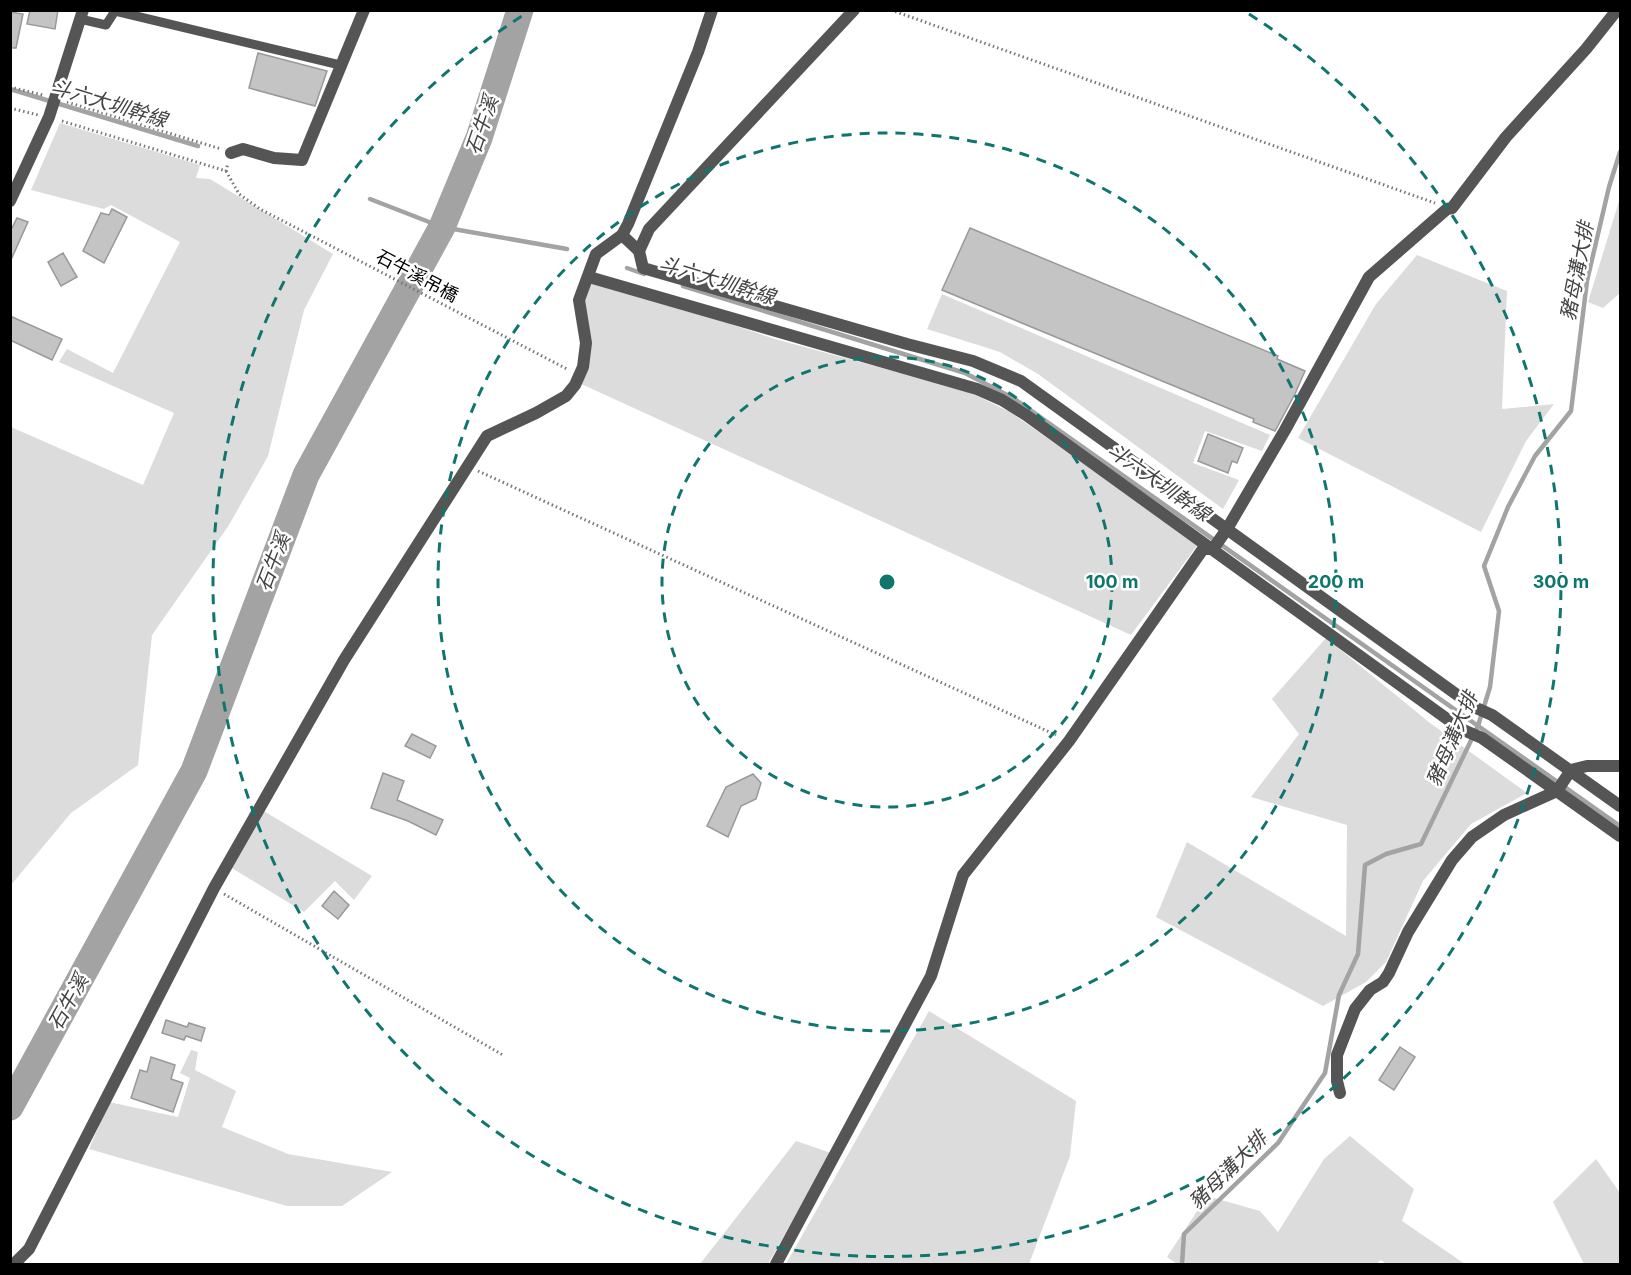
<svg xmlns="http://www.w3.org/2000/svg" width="1631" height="1275" viewBox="0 0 1631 1275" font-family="Inter,'Noto Sans TC',sans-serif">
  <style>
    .green { fill: #dcdcdc }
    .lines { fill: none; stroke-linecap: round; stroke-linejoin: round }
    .stream { stroke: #a3a3a3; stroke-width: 4.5 }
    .river { stroke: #a3a3a3; stroke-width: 27 }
    .building { fill: #c4c4c4; stroke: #999; stroke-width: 1.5 }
    .path { stroke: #777; stroke-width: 3; stroke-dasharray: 1.5 3; stroke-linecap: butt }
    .service { stroke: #555; stroke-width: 9 }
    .minor { stroke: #555; stroke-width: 12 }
    .ring { fill: none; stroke: #0f766e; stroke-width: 3; stroke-dasharray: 10 8 }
    .labels { text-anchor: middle; stroke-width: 5; stroke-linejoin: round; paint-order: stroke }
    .street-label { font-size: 18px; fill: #000; stroke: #fff }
    .water-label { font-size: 20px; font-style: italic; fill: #444; stroke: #fff }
    .centre { fill: #0f766e; stroke: #fff; stroke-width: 3 }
    .ring-label { font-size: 18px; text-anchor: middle; font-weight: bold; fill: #0f766e; stroke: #fff; stroke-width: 5; stroke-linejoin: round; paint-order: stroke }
  </style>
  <rect width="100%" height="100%" fill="#fff"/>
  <!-- green -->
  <g class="green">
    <polygon points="60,123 200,165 196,178 210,179 333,254 304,310 268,456 229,525 152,635 138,765 71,813 11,885 11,427 143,485 174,413 59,362 67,349 113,373 180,242 111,205 104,209 31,190"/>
    <polygon points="1620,198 1620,293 1603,308 1588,302"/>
    <polygon points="1417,255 1507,291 1502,409 1554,404 1526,441 1481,532 1298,438 1376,304"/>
    <polygon points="589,277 775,339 967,391 1010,412 1199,543 1131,635 579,383 587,330 576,300"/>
    <polygon points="942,294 1270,435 1262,451 1205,431 1193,463 1239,480 1223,509 1038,374 1000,352 927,329"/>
    <polygon points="1326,638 1430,723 1527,793 1471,824 1423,881 1386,962 1366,982 1323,1006 1156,917 1187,842 1346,936 1347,825 1251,797 1299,734 1272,699"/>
    <polygon points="262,810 372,876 354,900 335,881 304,912 230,867"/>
    <polygon points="929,1011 1076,1101 1070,1156 1029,1264 786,1264"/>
    <polygon points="191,1050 198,1052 195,1070 236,1091 222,1127 288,1154 392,1172 342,1206 287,1206 89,1149 109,1102 178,1117 190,1078 180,1073"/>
    <polygon points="1350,1136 1414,1189 1402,1221 1465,1264 1386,1264 1381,1260 1376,1264 1177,1264 1167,1257 1207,1196 1260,1211 1278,1232 1324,1159"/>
    <polygon points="796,1141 831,1153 768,1264 700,1264"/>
    <polygon points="1596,1159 1620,1193 1620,1264 1584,1264 1553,1202"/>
  </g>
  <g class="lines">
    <!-- stream -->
    <g class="stream">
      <polyline points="10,89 198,146"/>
      <polyline points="370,199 442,227 567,249"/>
      <polyline points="627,268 644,274"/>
      <polyline points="683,286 965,373 1013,398 1620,826"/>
      <polyline points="1182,1264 1184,1234 1278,1143 1325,1073 1339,995 1358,954 1365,865 1386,854 1421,844 1478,726 1490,687 1499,611 1484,566 1508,507 1535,456 1571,411 1587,281 1609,187 1620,152"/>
    </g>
    <!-- river -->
    <polyline class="river" points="10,1107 194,771 306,475 442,227 479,138 520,10"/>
  </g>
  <!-- building -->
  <g class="building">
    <polygon points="30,10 58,10 55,29 27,24"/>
    <polygon points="10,12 23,14 16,48 10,48"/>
    <polygon points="258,53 327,71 315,106 249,88"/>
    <polygon points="112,209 127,217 104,263 83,251 101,213 109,215"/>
    <polygon points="17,218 28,222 10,262 10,232"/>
    <polygon points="970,228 1278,356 1277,359 1305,371 1295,394 1275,431 1253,422 1254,419 942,290"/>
    <polygon points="63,253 77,277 61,286 48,262"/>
    <polygon points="10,316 62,339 52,360 10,340"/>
    <polygon points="1208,434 1243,448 1237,463 1232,461 1228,473 1198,461"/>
    <polygon points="412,734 436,746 430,758 405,746"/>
    <polygon points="383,773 404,781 397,800 443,820 436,835 408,821 371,808"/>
    <polygon points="753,774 761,783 756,799 741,806 728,837 707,826 726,787"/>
    <polygon points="334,891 349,905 338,919 322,906"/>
    <polygon points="166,1020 187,1027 189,1023 205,1028 201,1041 186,1036 184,1040 162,1033"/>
    <polygon points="1400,1047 1415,1057 1394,1090 1379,1080"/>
    <polygon points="151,1057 175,1065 171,1079 183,1083 173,1112 131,1098 140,1070 147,1072"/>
  </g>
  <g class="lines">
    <!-- path -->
    <g class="path">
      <polyline points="891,10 1435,203"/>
      <polyline points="10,87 43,95"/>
      <polyline points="67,102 221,149"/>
      <polyline points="10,108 38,115"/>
      <polyline points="62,121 226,171 228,163"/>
      <polyline points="226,171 239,194 260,209 567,369"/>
      <polyline points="478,471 1056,735"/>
      <polyline points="224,894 503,1055"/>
    </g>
    <!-- service -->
    <polyline class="service" points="80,19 106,25 115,11 340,65"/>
    <!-- minor -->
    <g class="minor">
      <polyline points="231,153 243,149 274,158 302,160 364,10"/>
      <polyline points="10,201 49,117 83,10"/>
      <polyline points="622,235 639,251 643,268 907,344 973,361 1021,381 1474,707 1492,715 1620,806"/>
      <polyline points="639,251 649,229 854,10"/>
      <polyline points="589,277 977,389 1002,400 1026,415 1461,729 1482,738 1620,836"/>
      <polyline points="1340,1093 1337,1081 1337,1055 1355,1009 1370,990 1383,982 1389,973 1408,932 1452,860 1472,837 1504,815 1557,791 1571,770 1587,766 1620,766"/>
      <polyline points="14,1264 29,1249 214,888 344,660 487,436 536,413 566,396 575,385 583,367 586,343 579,300 596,254 622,235 628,224 698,52 712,10"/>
      <polyline points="776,1264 931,976 963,875 1069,741 1203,549 1213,549 1227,529 1285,430 1369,277 1447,209 1452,208 1506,137 1586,49 1617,10"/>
    </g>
  </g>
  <!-- distance rings -->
  <g class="ring">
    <circle cx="887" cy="582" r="225"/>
    <circle cx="887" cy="582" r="449"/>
    <path d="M1249 14A674 674 0 1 1 525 14"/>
  </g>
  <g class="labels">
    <!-- street labels -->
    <g class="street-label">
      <text transform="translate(417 276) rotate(28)" y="6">石牛溪吊橋</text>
    </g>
    <!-- water labels -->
    <g class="water-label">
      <text transform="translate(109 103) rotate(17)" y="7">斗六大圳幹線</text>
      <text transform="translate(482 125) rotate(-71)" y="7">石牛溪</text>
      <text transform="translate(1577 271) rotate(-79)" y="7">豬母溝大排</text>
      <text transform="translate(717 280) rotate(17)" y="7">斗六大圳幹線</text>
      <text transform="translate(1159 482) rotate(35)" y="7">斗六大圳幹線</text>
      <text transform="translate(273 562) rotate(-69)" y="7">石牛溪</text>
      <text transform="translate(1452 739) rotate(-67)" y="7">豬母溝大排</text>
      <text transform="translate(68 1002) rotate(-61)" y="7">石牛溪</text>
      <text transform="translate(1228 1170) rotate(-45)" y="7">豬母溝大排</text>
    </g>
  </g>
  <circle cx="887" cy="582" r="9" class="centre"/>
  <g class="ring-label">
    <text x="1112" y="588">100 m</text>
    <text x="1336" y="588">200 m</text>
    <text x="1561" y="588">300 m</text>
  </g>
  <!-- border -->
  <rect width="1631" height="1275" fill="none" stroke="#000000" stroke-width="24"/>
</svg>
